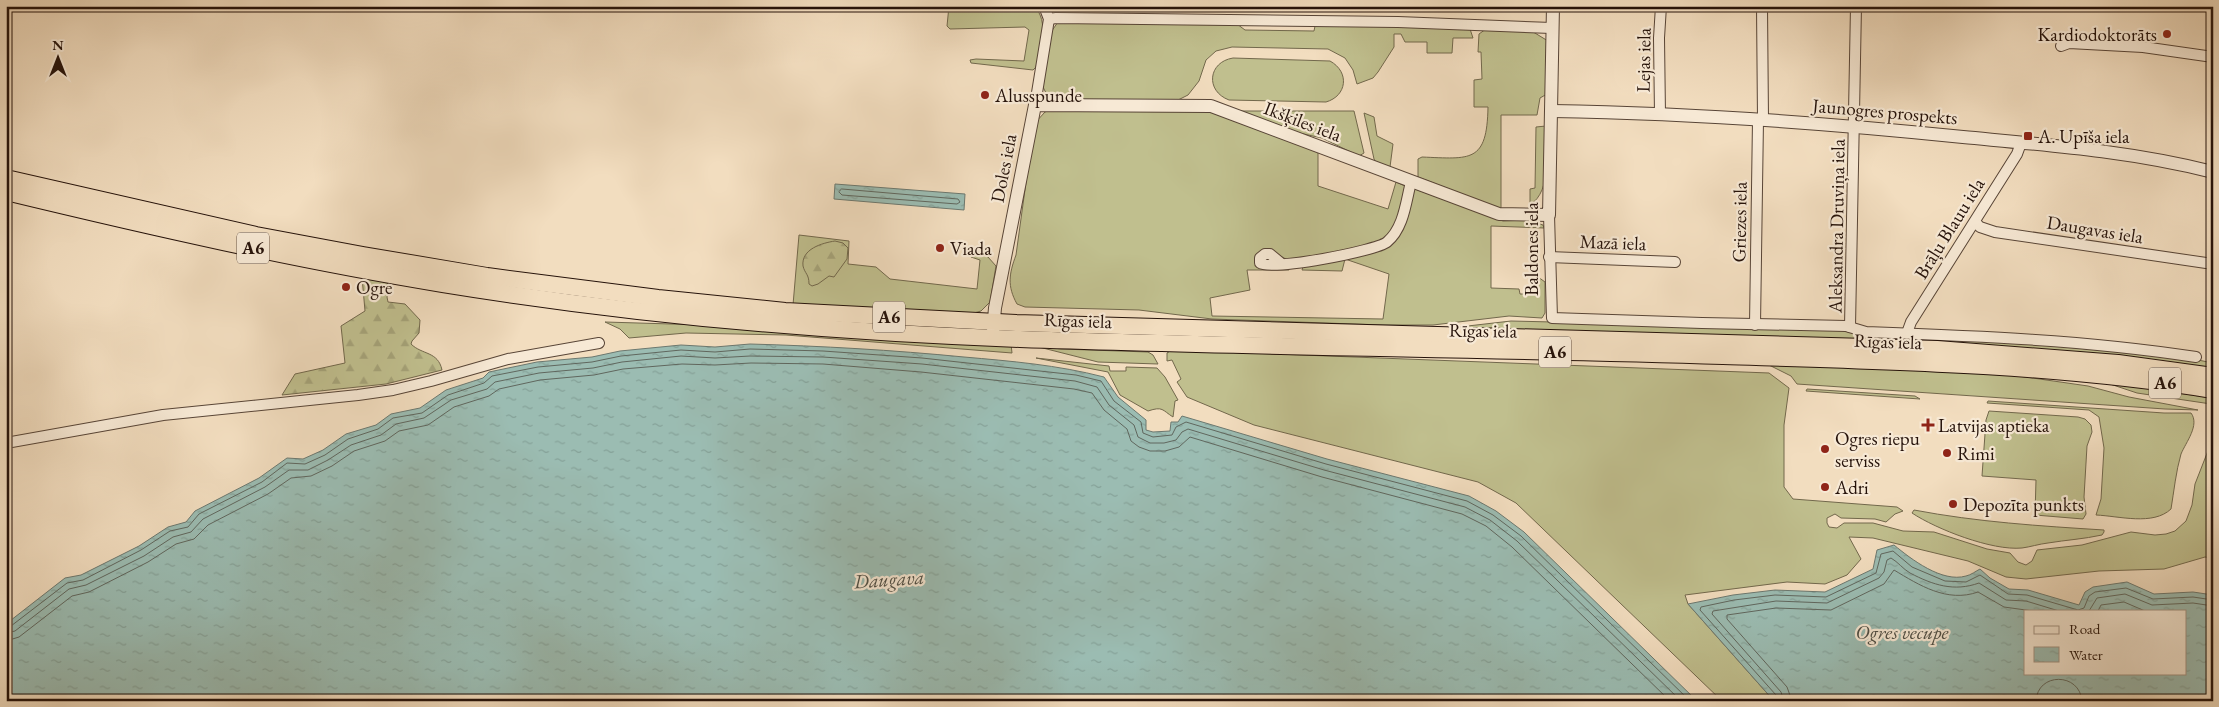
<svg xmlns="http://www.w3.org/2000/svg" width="2219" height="707" viewBox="0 0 2219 707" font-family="'EB Garamond',serif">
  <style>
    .grass { fill: #c0bf8e; stroke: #72684c }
    .forest { fill: url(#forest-firs); stroke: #72684c }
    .water { fill: url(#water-ripples); stroke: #6c786f; fill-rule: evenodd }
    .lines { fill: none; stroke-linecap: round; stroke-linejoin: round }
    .shore { stroke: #60675e; stroke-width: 1 }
    .minor-casing { stroke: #584537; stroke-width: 12 }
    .tertiary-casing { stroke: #584537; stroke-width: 14 }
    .trunk-casing { stroke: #25120a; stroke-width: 18 }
    .minor { stroke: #f7e9d5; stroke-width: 10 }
    .tertiary { stroke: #f7e9d5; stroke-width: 12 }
    .trunk { stroke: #f2ddbf; stroke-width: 16 }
    .poi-dot { fill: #8f2418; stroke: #f7e9d5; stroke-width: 2 }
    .labels { text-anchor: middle; stroke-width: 4.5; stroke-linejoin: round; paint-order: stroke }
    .shield { fill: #f7e9d5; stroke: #645247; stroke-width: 1 }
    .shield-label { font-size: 18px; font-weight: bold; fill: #25120a }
    .poi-label { font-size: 19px; fill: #25120a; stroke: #f7e9d5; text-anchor: start }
    .street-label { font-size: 19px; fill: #25120a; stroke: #f7e9d5 }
    .water-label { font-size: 20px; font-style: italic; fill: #4e4e45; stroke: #f7e9d5 }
  </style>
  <defs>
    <pattern id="forest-firs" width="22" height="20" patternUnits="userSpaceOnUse" patternTransform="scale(1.25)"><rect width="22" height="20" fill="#c0bf8e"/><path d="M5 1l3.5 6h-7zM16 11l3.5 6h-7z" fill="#a5a379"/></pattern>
    <pattern id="water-ripples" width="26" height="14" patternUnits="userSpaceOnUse" patternTransform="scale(1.25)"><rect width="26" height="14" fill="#9bbcb2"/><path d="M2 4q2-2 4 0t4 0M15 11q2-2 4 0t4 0" fill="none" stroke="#85a198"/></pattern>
  </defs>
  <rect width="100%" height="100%" fill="#f2ddbf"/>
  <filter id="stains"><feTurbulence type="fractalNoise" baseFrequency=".004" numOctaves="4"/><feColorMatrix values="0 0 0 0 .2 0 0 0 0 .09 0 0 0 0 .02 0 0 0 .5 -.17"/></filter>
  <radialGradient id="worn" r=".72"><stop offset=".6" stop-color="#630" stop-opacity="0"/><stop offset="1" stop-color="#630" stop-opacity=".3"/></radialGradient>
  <!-- grass -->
  <g class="grass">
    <path d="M949 6H1034C1050 22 1040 48 1036 67L1033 70 971 63 970 60 976 59 1024 61 1029 30 1025 27 950 29 947 26Z"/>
    <polygon points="1058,22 1237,24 1245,30 1314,31 1315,26 1381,25 1470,29 1473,38 1453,38 1452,53 1427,53 1427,42 1405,42 1401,34 1394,34 1394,47 1378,72 1373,78 1357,84 1353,70 1345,58 1328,49 1232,47 1216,51 1206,60 1199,81 1188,95 1176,101 1059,100 1047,95 1042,85 1051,32"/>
    <path d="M1486 29 1530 30 1548 41 1547 94 1540 98 1537 115H1501V209L1418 177V159L1422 157C1471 159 1487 163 1488 107H1474V80L1482 79 1481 52H1478L1479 34Z"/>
    <path d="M1233 58 1330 61C1350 72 1347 96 1326 102L1229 100C1205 91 1208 62 1233 58Z"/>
    <path d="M1054 108 1205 110 1318 152V186L1388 209 1396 182 1405 186 1406 191 1392 234 1372 245 1290 261 1270 251 1255 262 1257 267H1289V270H1247L1250 290 1210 298 1212 316 1383 319 1389 274 1345 259 1342 271 1302 270 1303 267 1387 245 1411 192 1415 189 1503 221 1527 220 1543 225 1544 228 1491 226V288L1519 289 1520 294H1534V274L1545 282V313L1542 318 1509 316 1433 325H1383L1212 319 1139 310 1025 307 1017 304C1007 286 1009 274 1016 255L1034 124 1045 112Z"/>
    <polygon points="1234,111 1354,111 1364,153 1359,156 1322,138 1290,131"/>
    <polygon points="1364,113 1374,117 1377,136 1393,144 1390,167 1376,162 1374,159"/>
    <path d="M1546 126C1545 150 1553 190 1530 205V189L1535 188 1536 127Z"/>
    <polygon points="799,235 849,241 848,264 876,267 890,279 977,289 980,260 971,257 971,254 979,252 988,257 996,266 990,302 981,311 967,315 793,305"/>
    <polygon points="1511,321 1843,329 1966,338 2188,358 2213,363 2213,368 1433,330"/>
    <polygon points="605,322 738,326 1011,344 1012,353 786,335 686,333 629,338 620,329"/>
    <polygon points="1031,345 1061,349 1148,352 1153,355 1158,364 1098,362"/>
    <polygon points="1172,350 1769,373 1789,388 1784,425 1784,487 1793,499 1897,507 1903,511 1895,514 1886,522 1875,519 1841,518 1835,514 1827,518 1827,523 1829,527 1837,528 1844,523 1873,523 1903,531 1934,532 1987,549 2010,553 2018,562 2026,565 2032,561 2037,550 2082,545 2131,532 2155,535 2166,534 2175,531 2186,521 2192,505 2195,484 2213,438 2213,558 2205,557 2164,569 2099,571 2026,579 2006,577 1968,561 1873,538 1849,537 1861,559 1847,575 1825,584 1787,582 1685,595 1688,604 1774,701 1722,701 1516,503 1478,482 1254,425 1187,397 1177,382 1181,379 1172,360 1167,361 1167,353"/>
    <path d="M1036 358 1109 366 1110 371H1126V367L1157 368 1165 377 1178 400 1175 401 1173 417C1162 410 1163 406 1148 411L1120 395 1108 372Z"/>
    <polygon points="1769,365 1998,373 2088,386 2129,397 2198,410 2165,409 1797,384 1791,376"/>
    <polygon points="2107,383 2213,398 2213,403 2211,404 2137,393"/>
    <polygon points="1807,389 1915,396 1920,399 1806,391"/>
    <path d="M1988 401 2164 413H2191C2200 425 2186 442 2181 454 2176 471 2174 491 2171 509 2153 526 2119 516 2096 515L2101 499 2104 448 2099 417 2089 410 1987 403Z"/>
    <polygon points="1989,411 2078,417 2085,419 2091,425 2092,432 2087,446 2084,497 2086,514 2083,519 2035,515 2036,480 1982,476 1986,420"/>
    <path d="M1914 510C1977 522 2040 526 2104 530V532L2102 535C2084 539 2066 540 2048 543 2039 544 2030 547 2022 548 1992 551 1936 529 1912 513Z"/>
  </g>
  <!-- forest -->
  <g class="forest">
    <path d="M835 241 843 243 848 248 847 259 834 277 829 276 818 284 812 286 809 284C809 274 805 274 803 266 801 249 822 243 835 241Z"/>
    <path d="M362 277C373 278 385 277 391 288L387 297 388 302 405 304 420 320 419 333 412 341 411 344C422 355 438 351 442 370L386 384 282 395 295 374 345 363 341 326 365 311Z"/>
  </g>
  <!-- water -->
  <g class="water">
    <polygon points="835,184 965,194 964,210 834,199"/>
    <path d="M750 344C822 346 892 350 964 357 1010 361 1058 365 1104 377L1118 397 1146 420V430L1153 432 1170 431 1171 422H1178L1182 416 1327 459 1469 496 1496 511 1524 532 1697 701H6V624L65 578 81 575 139 546 168 527 186 522 195 511 259 478 287 458 303 459 323 450 346 434 376 425 391 414 420 408 446 390 483 378 489 372 537 362 592 357 620 351 681 345 715 347Z"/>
    <path d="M1894 545C1911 559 1942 583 1966 576 1971 575 1976 571 1980 569L1990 578 2009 589 2028 590 2079 605 2085 592 2093 587 2127 582 2154 594 2193 592 2213 595V701H2079L2058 698 2047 701H1774L1688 604 1733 595 1775 590 1825 592 1873 569 1877 550ZM2025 611H2185V673H2025Z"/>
  </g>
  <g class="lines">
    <!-- shore -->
    <g class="shore">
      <polygon points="842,189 958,199 960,202 957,204 842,195 839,192"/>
      <polyline points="2089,611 2097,598 2125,594 2152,605 2193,603 2213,606"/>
      <polyline points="2098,611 2101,605 2124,602 2145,611"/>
      <polyline points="6,627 11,626 67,583 83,580 141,550 170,531 188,527 199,514 262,482 287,463 305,464 325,455 348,439 378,429 393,418 422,413 448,395 484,383 492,376 538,367 592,362 621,356 681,350 715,352 750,349 823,351 922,358 1076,375 1101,381 1114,401 1141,422 1143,433 1153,437 1172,435 1176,427 1186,422 1326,464 1467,501 1493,515 1521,536 1690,701"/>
      <polyline points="6,633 15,631 69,589 86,585 144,556 173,537 191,532 203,519 265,487 289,470 308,470 328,460 351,445 381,435 396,424 424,418 451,400 487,389 495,382 539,373 593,368 622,362 681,356 715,358 750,356 823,357 922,364 1075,381 1097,387 1109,405 1134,425 1138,437 1150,443 1164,443 1176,440 1182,432 1188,429 1324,470 1465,507 1490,520 1517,541 1681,701"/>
      <polyline points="6,641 19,637 72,596 89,592 148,562 176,544 194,539 208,525 268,494 291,478 311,476 332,466 354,451 385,441 399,431 428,425 454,407 489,396 499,389 540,380 594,375 623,369 682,364 715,365 751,363 823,364 921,372 1074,389 1092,393 1104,410 1127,429 1131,441 1139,447 1150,451 1165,451 1179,447 1190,437 1322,477 1462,514 1486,526 1512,547 1670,701"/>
      <polyline points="1778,701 1776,695 1700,610 1701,607 1734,600 1775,595 1826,597 1876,573 1881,554 1893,551 1912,567 1945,581 1966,582 1980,575 2008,594 2027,595 2078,610 2084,608 2089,596 2095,592 2126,588 2153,599 2193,597 2213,600"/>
      <path d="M1784 701 1781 692 1712 614 1713 611 1776 601 1827 603 1879 578 1884 572 1887 560 1891 558C1898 562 1903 569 1910 573 1933 585 1954 592 1979 583L2006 600 2026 601 2059 611"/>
      <path d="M1792 701 1787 687 1727 619V615L1776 608 1831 610 1884 584 1894 570C1919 585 1947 603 1978 592L2004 607 2033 611"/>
      <path d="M2036 701C2037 672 2080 672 2082 701"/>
    </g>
    <!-- minor casing -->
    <g class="minor-casing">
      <g id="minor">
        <polyline points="1762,6 1763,120"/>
        <polyline points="1049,19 1056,18 1398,22 1552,28"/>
        <polyline points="2061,46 2069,43 2143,47 2213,57"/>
        <polyline points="1035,105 1049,19 1044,6"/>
        <polyline points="1660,115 1659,38 1661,6"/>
        <path d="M1549 215 1552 318 1702 323 1846 326 1866 332C1977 336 2086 340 2196 357"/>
        <polyline points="1975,222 1980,227 1995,232 2213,264"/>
        <polyline points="1549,257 1675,262"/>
        <path d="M1282 264 1270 254H1265L1260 258V263C1271 271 1376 251 1387 242 1404 228 1406 201 1411 182"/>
        <polyline points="1755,325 1758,120"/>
        <polyline points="1850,327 1856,6"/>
        <polyline points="1907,333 1911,322 2017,154 2021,143"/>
        <polyline points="6,443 163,415 358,395 393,390 431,381 508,359 599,343"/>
      </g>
    </g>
    <!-- tertiary casing -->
    <g class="tertiary-casing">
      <g id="tertiary">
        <path d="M1552 111C1689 113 1826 123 1963 137 2047 145 2130 151 2213 172"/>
        <polyline points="993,331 995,308 1035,105 1211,106 1499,214 1549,215 1553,6"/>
      </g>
    </g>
    <!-- trunk casing -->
    <g class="trunk-casing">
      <g id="trunk">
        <polyline points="6,178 256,235 363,255 487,276 658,298 785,311 1016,323 1937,349 2118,363 2213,376"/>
        <path d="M6 192C151 227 296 260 443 284 633 315 827 332 1020 339 1255 347 1489 349 1723 356 1887 361 2051 364 2213 390"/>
      </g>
    </g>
    <!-- minor -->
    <use href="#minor" class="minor"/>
    <!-- tertiary -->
    <use href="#tertiary" class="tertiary"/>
    <!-- trunk -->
    <use href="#trunk" class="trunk"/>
  </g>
  <!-- markers -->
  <g class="poi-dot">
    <circle cx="2167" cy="34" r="5"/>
    <circle cx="985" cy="95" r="5"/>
    <rect x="2023" y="131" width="10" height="10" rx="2.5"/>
    <circle cx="940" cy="248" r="5"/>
    <circle cx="346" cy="287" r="5"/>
    <path d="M1925.5 417.5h5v5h5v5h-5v5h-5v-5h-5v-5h5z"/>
    <circle cx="1825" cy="449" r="5"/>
    <circle cx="1947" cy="453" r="5"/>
    <circle cx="1825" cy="487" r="5"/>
    <circle cx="1953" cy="504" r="5"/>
  </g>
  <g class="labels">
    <!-- shield labels -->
    <g class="shield">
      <rect x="237" y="232.5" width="32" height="31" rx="4"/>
      <rect x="873" y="301.5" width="32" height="31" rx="4"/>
      <rect x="1539" y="336.5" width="32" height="31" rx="4"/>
      <rect x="2149" y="367.5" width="32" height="31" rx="4"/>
    </g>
    <g class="shield-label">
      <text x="253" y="254">A6</text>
      <text x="889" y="323">A6</text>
      <text x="1555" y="358">A6</text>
      <text x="2165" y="389">A6</text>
    </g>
    <!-- poi labels -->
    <g class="poi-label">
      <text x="2157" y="41" text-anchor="end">Kardiodoktorāts</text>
      <text x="995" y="102">Alusspunde</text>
      <text x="2038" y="143">A. Upīša iela</text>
      <text x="950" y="255">Viada</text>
      <text x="356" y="294">Ogre</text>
      <text x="1938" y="432">Latvijas aptieka</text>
      <text x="1835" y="445">Ogres riepu<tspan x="1835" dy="22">serviss</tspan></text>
      <text x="1957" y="460">Rimi</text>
      <text x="1835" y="494">Adri</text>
      <text x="1963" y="511">Depozīta punkts</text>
    </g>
    <!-- street labels -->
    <g class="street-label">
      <text transform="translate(1643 60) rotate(-89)" y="7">Lejas iela</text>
      <text transform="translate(1885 111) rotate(5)" y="7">Jaunogres prospekts</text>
      <text transform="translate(1303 121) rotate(21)" y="7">Ikšķiles iela</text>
      <text transform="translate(1003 168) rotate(-79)" y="7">Doles iela</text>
      <text transform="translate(1739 222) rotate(-89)" y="7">Griezes iela</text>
      <text transform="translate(1836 226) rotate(-89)" y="7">Aleksandra Druviņa iela</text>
      <text transform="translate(1949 228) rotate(-58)" y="7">Brāļu Blauu iela</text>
      <text transform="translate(2095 229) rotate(9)" y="7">Daugavas iela</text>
      <text transform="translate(1613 242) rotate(2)" y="7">Mazā iela</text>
      <text transform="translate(1531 249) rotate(-90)" y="7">Baldones iela</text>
      <text transform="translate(1078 320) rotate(2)" y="7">Rīgas iela</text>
      <text transform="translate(1483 330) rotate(1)" y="7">Rīgas iela</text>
      <text transform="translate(1888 341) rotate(2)" y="7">Rīgas iela</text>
    </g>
    <!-- water labels -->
    <g class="water-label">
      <text transform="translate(889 579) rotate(-4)" y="7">Daugava</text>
      <text x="1902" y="639">Ogres vecupe</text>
    </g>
  </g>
  <!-- margin -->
  <rect width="2219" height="707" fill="none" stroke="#f2ddbf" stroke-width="25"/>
  <rect x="8" y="8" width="2204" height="692" fill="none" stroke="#25120a" stroke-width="2.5"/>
  <rect x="12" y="12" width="2194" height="682" fill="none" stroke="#25120a"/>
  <!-- legend -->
  <rect x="2024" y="610" width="162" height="65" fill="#f7e9d5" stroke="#a39384"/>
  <rect x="2034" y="626" width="25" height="8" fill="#f7e9d5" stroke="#a39384"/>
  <text x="2069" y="634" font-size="15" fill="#25120a">Road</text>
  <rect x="2034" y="647" width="25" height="15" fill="url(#water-ripples)" stroke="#a39384"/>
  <text x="2069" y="660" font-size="15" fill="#25120a">Water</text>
  <!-- north arrow -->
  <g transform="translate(58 58)" stroke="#f7e9d5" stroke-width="4" paint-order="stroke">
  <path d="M0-4L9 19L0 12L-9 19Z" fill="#25120a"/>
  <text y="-8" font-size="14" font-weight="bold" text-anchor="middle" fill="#25120a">N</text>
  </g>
  <rect width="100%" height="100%" filter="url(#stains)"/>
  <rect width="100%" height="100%" fill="url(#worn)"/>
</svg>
